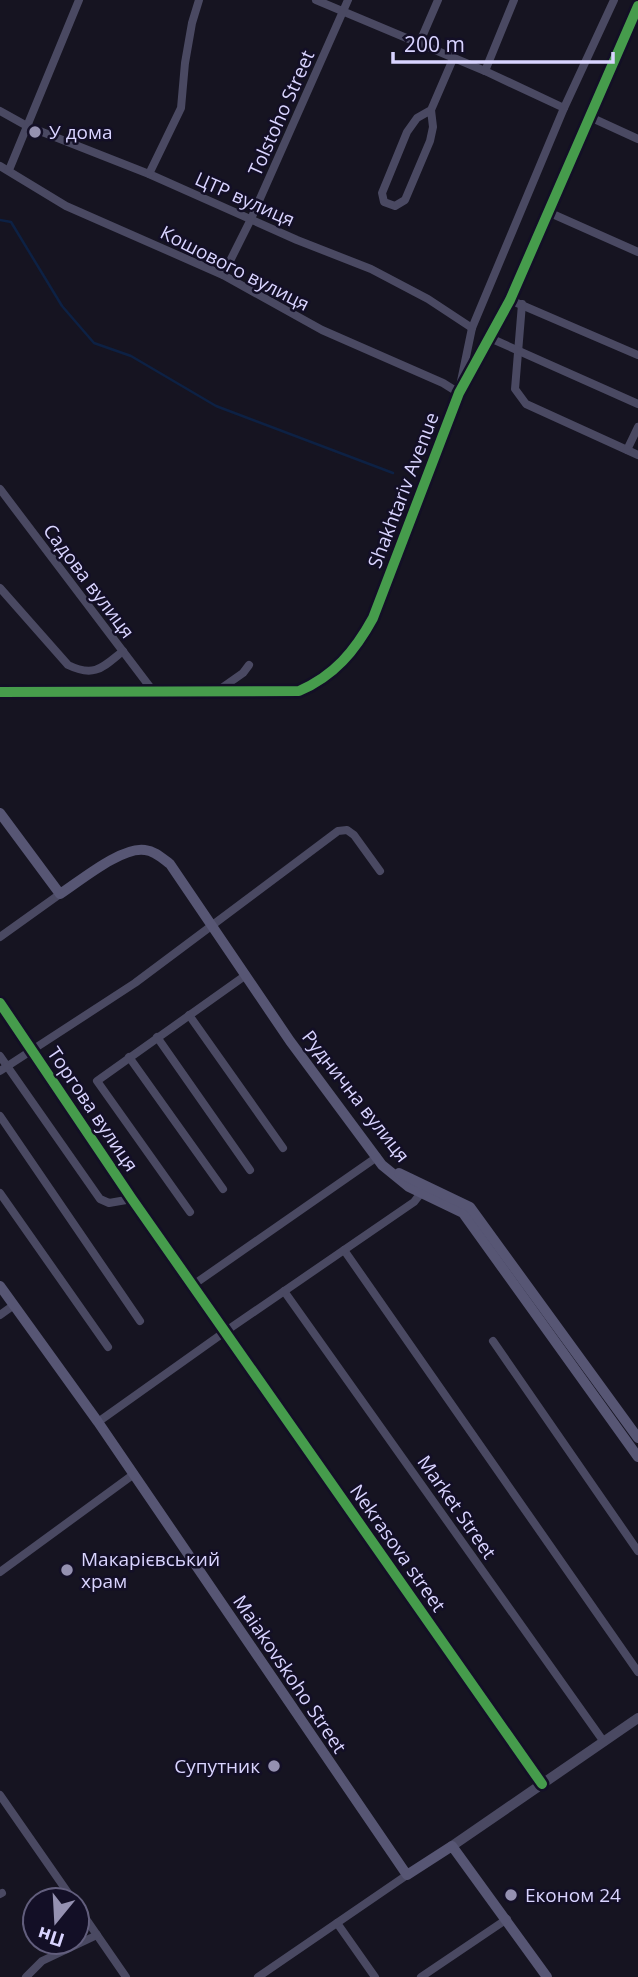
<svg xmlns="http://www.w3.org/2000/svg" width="638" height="1977" viewBox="0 0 638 1977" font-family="'Open Sans',sans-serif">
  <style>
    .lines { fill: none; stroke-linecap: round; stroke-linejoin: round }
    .stream { stroke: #0d2144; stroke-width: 2.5 }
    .minor { stroke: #4a4962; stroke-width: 8 }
    .tertiary { stroke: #4a4962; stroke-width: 10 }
    .secondary { stroke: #575674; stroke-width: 10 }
    .cycleway-casing { stroke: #130f26; stroke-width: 15 }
    .cycleway { stroke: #469c4c; stroke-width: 10 }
    .poi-dot { fill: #9591b1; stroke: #130f26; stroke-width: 2.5 }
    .labels { text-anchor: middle; stroke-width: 5; stroke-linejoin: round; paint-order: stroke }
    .street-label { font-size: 19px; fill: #d9d4ff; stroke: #130f26 }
    .poi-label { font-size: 19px; fill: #d9d4ff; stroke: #130f26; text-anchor: start }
  </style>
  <rect width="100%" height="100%" fill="#161421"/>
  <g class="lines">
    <!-- stream -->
    <polyline class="stream" points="0,220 11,222 62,306 94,343 131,356 216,406 393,473"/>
    <!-- minor -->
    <g class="minor">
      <polyline points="316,0 485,71 564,108"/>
      <polyline points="419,44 438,0"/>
      <polyline points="485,71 514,0"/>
      <polyline points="431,110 433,127 430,141 405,200 395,206 384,202 382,193 407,132 417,118 431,110 453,59"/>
      <polyline points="0,111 27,126 149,174 297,240 371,269 428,299 472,328"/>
      <polyline points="590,117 638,139"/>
      <polyline points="0,166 66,206 223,275 322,330 443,383 459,393"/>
      <polyline points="9,170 79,0"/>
      <polyline points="149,174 181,108 185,63 192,23 199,0"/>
      <polyline points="548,212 638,252"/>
      <polyline points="223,275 251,219 348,0"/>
      <polyline points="510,300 638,355"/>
      <polyline points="522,304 515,389 526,404 638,455"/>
      <polyline points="490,338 638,404"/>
      <polyline points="460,386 472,328 564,108 614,0"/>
      <polyline points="627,450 638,427"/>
      <polyline points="0,489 153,691"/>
      <path d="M0 588 68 665C95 678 103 667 123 651"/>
      <path d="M0 692 299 691C334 676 355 651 373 618L459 393 510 300 638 6"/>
      <polyline points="216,692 243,673 249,665"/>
      <polyline points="0,937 60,894"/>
      <polyline points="0,1003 132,1199 542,1784"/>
      <polyline points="189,1015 283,1148"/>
      <polyline points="157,1037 250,1170"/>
      <polyline points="0,1056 100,1199 109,1203 132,1199"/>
      <polyline points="129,1057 223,1189"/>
      <polyline points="0,1071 135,983 338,831 347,830 354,835 380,871"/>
      <polyline points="0,1116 140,1321"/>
      <polyline points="0,1193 108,1347"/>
      <polyline points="190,1212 97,1081 246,975"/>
      <polyline points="344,1250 638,1672"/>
      <polyline points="193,1285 377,1157"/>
      <polyline points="284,1291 604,1742"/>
      <polyline points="0,1315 14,1305"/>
      <polyline points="493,1341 638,1551"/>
      <polyline points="98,1422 226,1331 414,1202 421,1193"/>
      <polyline points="0,1572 134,1474"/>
      <polyline points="0,1795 73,1900"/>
      <polyline points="0,1894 2,1893"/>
      <polyline points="77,1906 126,1977"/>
      <polyline points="337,1923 375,1977"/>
      <polyline points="26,1977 42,1961 97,1935"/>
      <polyline points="258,1977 407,1875"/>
      <polyline points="421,1977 507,1919"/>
    </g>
    <!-- tertiary -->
    <polyline class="tertiary" points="452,1846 638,1718"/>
    <!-- secondary -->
    <g class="secondary">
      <path d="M0 813 60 894C80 881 122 846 145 850 155 851 162 858 170 864L290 1041 382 1165 409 1187 463 1213 638 1457"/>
      <polyline points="399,1173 470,1207 638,1438"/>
      <polyline points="0,1286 98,1422 407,1875 452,1846 547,1977"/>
    </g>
    <!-- cycleway casing -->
    <g class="cycleway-casing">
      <g id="cycleway">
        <path d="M0 692 299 691C334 676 355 651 373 618L459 393 510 300 638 6"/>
        <polyline points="0,1003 132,1199 542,1784"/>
      </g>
    </g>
    <!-- cycleway -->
    <use href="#cycleway" class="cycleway"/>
  </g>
  <!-- markers -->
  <g class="poi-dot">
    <circle cx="35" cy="132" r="7"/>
    <circle cx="67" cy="1570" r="7"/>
    <circle cx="274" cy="1766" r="7"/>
    <circle cx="511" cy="1895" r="7"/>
  </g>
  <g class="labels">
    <!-- street labels -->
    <g class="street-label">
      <text transform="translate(281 113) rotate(-66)" y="7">Tolstoho Street</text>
      <text transform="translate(245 199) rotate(24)" y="7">ЦТР вулиця</text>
      <text transform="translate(235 268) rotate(27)" y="7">Кошового вулиця</text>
      <text transform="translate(403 490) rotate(-69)" y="7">Shakhtariv Avenue</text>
      <text transform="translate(89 581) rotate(53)" y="7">Садова вулиця</text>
      <text transform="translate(356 1096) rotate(52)" y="7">Руднична вулиця</text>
      <text transform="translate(93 1109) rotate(56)" y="7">Торгова вулиця</text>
      <text transform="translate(457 1507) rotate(55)" y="7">Market Street</text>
      <text transform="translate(398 1548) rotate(55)" y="7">Nekrasova street</text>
      <text transform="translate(290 1674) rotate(56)" y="7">Maiakovskoho Street</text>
    </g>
    <!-- poi labels -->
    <g class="poi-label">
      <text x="49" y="139">У дома</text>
      <text x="81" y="1566">Макарієвський<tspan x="81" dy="22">храм</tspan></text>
      <text x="260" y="1773" text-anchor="end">Супутник</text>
      <text x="525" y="1902">Економ 24</text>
    </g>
  </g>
  <!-- north arrow -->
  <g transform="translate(56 1921) rotate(198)"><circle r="33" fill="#130f26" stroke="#625e7d" stroke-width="2"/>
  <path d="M0-5L12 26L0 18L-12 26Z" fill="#9591b1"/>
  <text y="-10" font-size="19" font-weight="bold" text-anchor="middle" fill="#d9d4ff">Пн</text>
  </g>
  <!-- scale -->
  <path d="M393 52v10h220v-10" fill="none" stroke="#d9d4ff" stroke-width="3.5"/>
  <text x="404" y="52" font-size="21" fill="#d9d4ff" stroke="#130f26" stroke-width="5" paint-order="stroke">200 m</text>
</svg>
